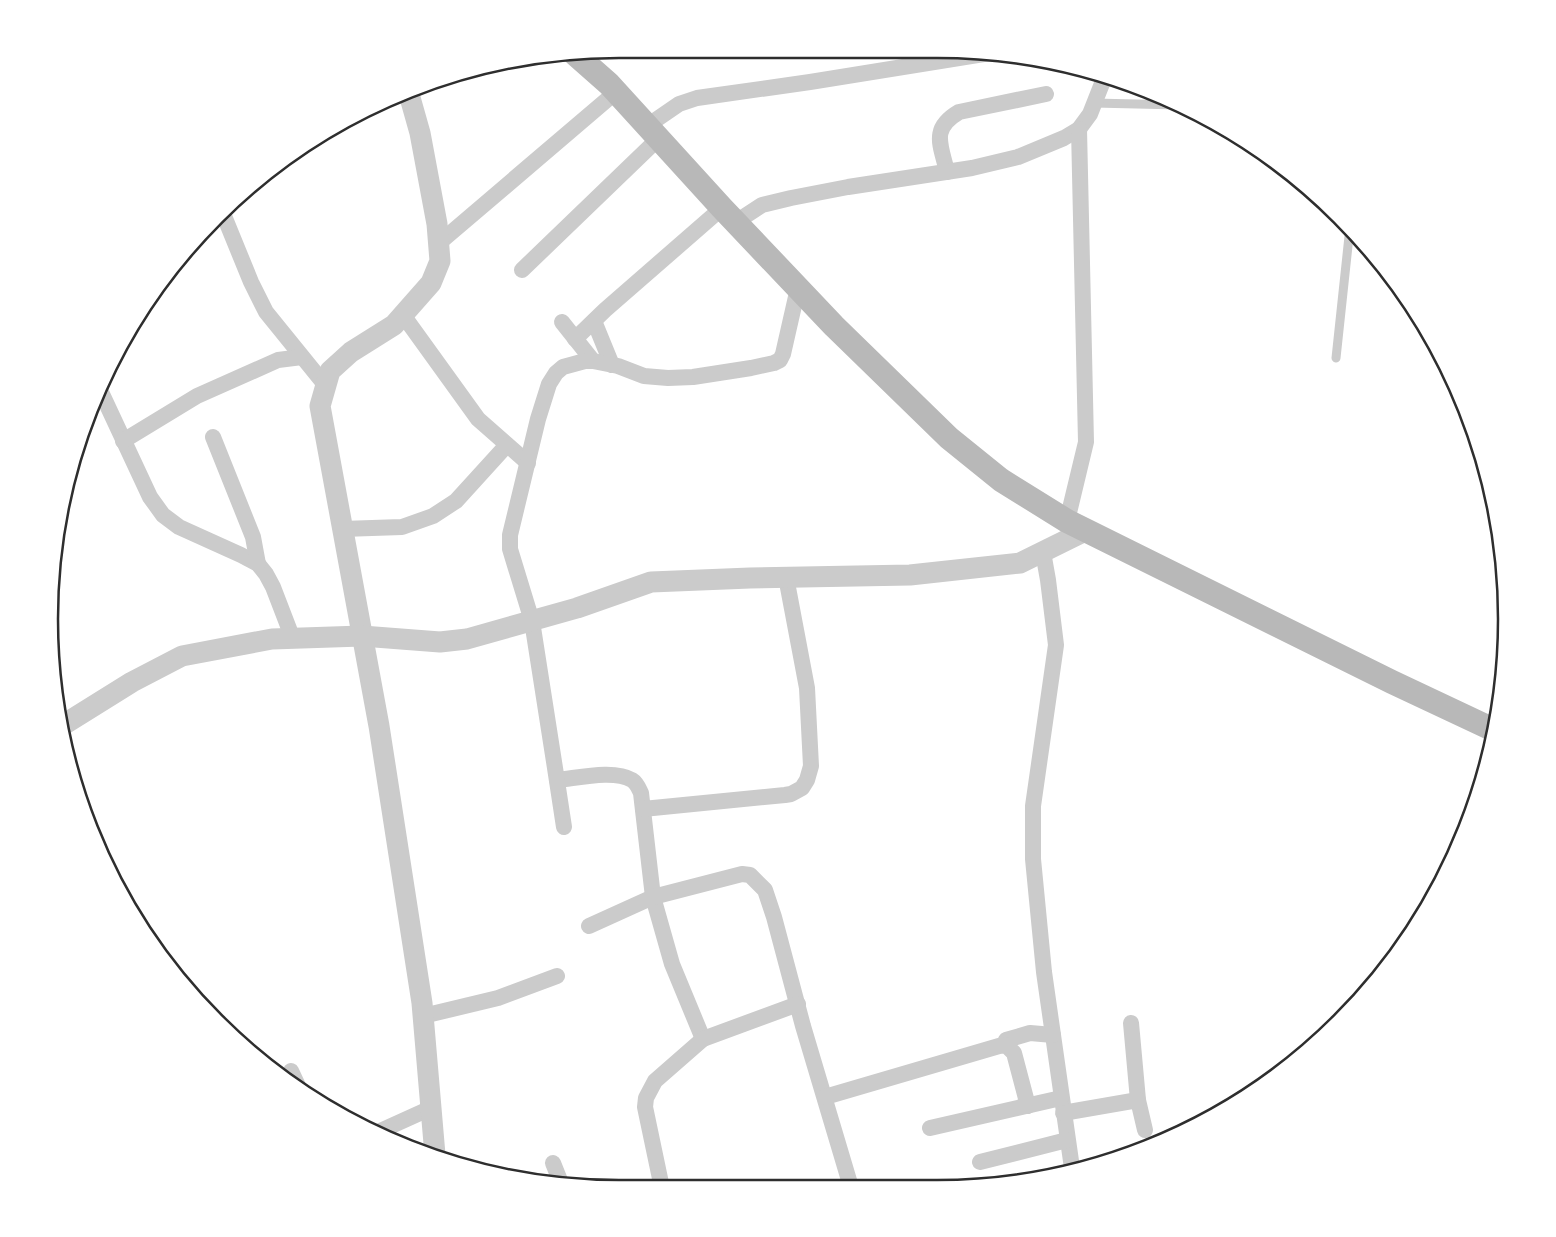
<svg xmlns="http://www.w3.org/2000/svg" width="1556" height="1237" viewBox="0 0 1556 1237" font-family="'IBM Plex Sans',sans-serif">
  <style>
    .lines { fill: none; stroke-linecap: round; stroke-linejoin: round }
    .service { stroke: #cbcbcb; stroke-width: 9 }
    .minor { stroke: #cbcbcb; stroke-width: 16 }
    .tertiary { stroke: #cbcbcb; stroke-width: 21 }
    .secondary { stroke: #b8b8b8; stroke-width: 24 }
    .rim { fill: none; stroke: #2e2e2e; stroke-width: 2.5 }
  </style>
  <rect width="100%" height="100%" fill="#fff"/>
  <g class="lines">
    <!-- service -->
    <g class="service">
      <polyline points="1094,103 1179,105"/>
      <polyline points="1336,358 1350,227"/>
    </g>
    <!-- minor -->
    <g class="minor">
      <polyline points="647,126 679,104 697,98 810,82 990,53"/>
      <path d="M947 172C941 145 930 129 959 112L1046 94"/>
      <polyline points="222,211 251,282 266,312 326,386"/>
      <polyline points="736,222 762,205 791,198 848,187 972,168 1018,157 1064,138 1079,129 1090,114 1105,76"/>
      <polyline points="439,243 616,92"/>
      <polyline points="522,270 659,138"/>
      <polyline points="403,315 478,419 528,463"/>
      <polyline points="594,321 612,365"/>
      <polyline points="562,322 593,361"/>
      <polyline points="575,339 605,310 722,208"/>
      <polyline points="101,392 150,497 163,515 179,527 241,555 258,564 266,574 273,587 293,639"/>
      <polyline points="213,437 253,537 258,564"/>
      <polyline points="123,441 197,396 278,360 302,357"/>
      <polyline points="1067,521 1086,442 1079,129"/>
      <polyline points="342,529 402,527 433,516 456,501 507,445"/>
      <polyline points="1043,552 1048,580 1056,645 1033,806 1033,859 1044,972 1072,1168"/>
      <path d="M557 780C578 778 614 769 632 780 637 783 639 789 641 793L653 897 672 964 703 1039"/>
      <polyline points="643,809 785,795 791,794 802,788 807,780 811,766 807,688 786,577"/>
      <polyline points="564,827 555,768 532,621 510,549 510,535 538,419 549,384 556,373 563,367 585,361 593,361 618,366 644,376 668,378 693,377 751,368 774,363 780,360 783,354 798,288"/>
      <polyline points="589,926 653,897 742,874 750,875 765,890 774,917 803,1026 851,1187"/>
      <polyline points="423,1016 498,998 557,976"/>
      <polyline points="1131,1023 1138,1100 1145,1130"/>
      <polyline points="1006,1040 1030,1033 1053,1035"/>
      <polyline points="291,1071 298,1086"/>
      <polyline points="825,1097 999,1046 1006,1045 1014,1053 1028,1106"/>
      <polyline points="1063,1113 1138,1100"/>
      <polyline points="930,1128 1061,1098"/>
      <polyline points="378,1132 431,1108"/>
      <polyline points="980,1162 1067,1140"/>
      <polyline points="553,1163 561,1183"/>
      <polyline points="662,1188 645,1107 646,1098 655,1081 703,1039 798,1004"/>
    </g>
    <!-- tertiary -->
    <g class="tertiary">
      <polyline points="409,94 420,133 437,224 440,261 431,283 394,325 351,352 330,371 320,406 379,726 422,1003 435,1155"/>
      <polyline points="63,725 132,682 182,656 272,639 362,636 440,642 467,639 577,608 651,582 750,578 910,575 1020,563 1087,530"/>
    </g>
    <!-- secondary -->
    <polyline class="secondary" points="575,54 609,84 722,208 834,326 949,438 1001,480 1067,521 1392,682 1494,730"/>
  </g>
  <!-- crop -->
  <path d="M0 0H1556V1237H0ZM619 58H937A561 561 0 0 1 1498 619V619A561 561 0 0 1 937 1180H619A561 561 0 0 1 58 619V619A561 561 0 0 1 619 58Z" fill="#fff" fill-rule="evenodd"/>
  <path class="rim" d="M619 58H937A561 561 0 0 1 1498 619V619A561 561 0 0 1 937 1180H619A561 561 0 0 1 58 619V619A561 561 0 0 1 619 58Z"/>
</svg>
